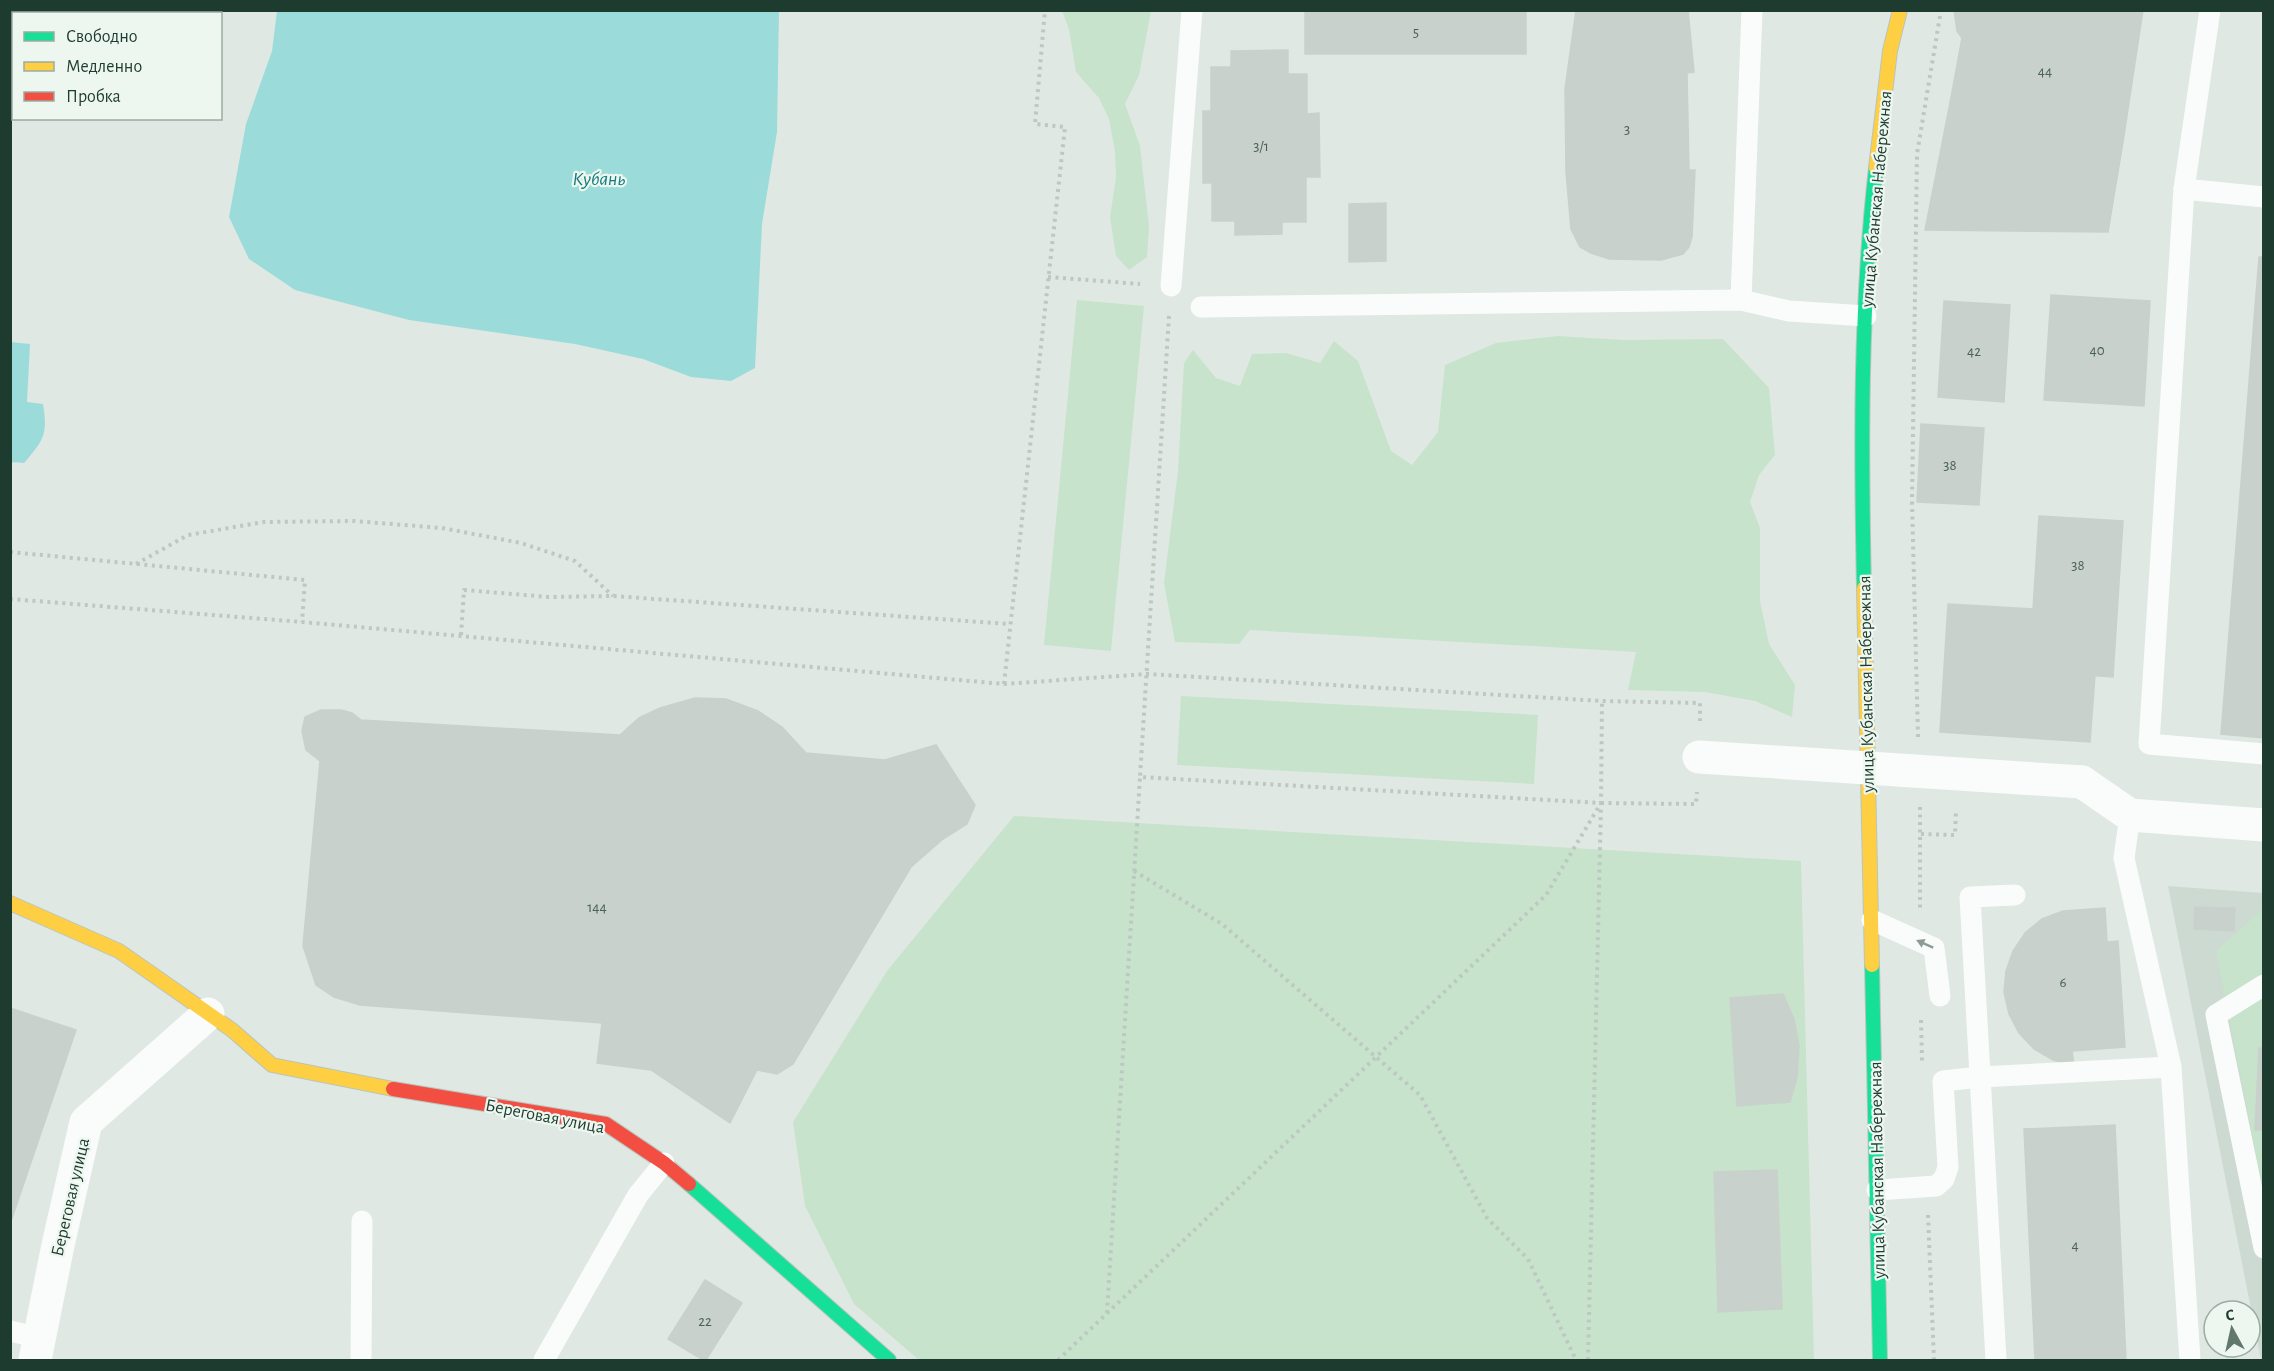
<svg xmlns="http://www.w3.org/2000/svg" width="2274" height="1371" viewBox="0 0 2274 1371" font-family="'Alegreya Sans',sans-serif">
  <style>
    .built { fill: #cddad2 }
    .green { fill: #c7e3cb }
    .water { fill: #9bdcda }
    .building { fill: #c8d1cc; stroke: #c9d1cc; stroke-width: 1.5 }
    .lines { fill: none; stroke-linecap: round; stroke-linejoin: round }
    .fast-casing { stroke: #b9c5be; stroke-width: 16 }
    .slow-casing { stroke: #b9c5be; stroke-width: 16 }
    .jam-casing { stroke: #b9c5be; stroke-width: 16 }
    .path { stroke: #bdc8c3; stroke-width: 4; stroke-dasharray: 3 4.5; stroke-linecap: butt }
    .lane { stroke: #fafcfb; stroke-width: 21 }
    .street { stroke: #fafcfb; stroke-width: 33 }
    .fast { stroke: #16e098; stroke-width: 14 }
    .slow { stroke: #ffcf43; stroke-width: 14 }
    .jam { stroke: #f24e42; stroke-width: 14 }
    .street-bridge { stroke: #fafcfb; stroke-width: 33 }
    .oneway { fill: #8c9c94 }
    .labels { text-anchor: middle; stroke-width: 4.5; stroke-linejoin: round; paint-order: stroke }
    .number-label { font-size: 15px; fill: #496156 }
    .street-label { font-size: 18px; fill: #1d3b2e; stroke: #edf7f0 }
    .water-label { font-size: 20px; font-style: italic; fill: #127c7d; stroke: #edf7f0 }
  </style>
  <rect width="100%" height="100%" fill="#e0e8e3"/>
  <!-- built -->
  <polygon class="built" points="2168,886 2263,893 2263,1360 2261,1360"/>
  <!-- green -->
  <g class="green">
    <polygon points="1062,11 1151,11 1139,75 1125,104 1140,146 1149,226 1147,257 1129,270 1116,256 1110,217 1116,178 1115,151 1109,119 1099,98 1076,72 1069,29"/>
    <polygon points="1077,300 1144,306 1111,651 1044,645"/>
    <polygon points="1558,336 1624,340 1723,339 1769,388 1775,455 1759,475 1750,502 1760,528 1760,601 1769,644 1795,685 1792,717 1755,701 1705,692 1628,690 1636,652 1250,630 1239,644 1175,642 1164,583 1178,471 1184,363 1193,350 1216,378 1240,386 1252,354 1286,353 1320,363 1334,341 1358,361 1391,451 1412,465 1438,432 1445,365 1496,343"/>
    <polygon points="1181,696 1538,715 1534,784 1177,765"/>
    <polygon points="1014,816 1801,861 1814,1360 919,1360 854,1304 805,1206 793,1122 887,971"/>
    <polygon points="2263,909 2263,1190 2216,951"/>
  </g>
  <!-- water -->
  <g class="water">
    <polygon points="277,11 779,11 777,132 762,224 755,368 731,381 691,377 643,359 575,344 409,320 295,290 249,259 229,217 246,124 272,51"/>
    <path d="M10 342 30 344 27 402 43 404C48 434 44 440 24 463L11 462Z"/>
  </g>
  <!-- building -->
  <g class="building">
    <rect x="1305" y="10" width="221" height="44"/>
    <polygon points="1576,10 1688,10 1694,72 1687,73 1689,170 1695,170 1692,237 1689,247 1683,254 1661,260 1609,259 1591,253 1580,247 1571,229 1566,172 1565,89"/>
    <polygon points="1954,10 2143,10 2123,142 1950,103 1962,38 1957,31"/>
    <polygon points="1288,50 1288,74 1307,74 1307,114 1319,113 1320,177 1306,177 1306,222 1282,222 1282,234 1235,235 1235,221 1212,221 1212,183 1203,183 1203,111 1211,111 1211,67 1231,67 1231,51"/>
    <polygon points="1950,103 2123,142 2108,232 1925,230"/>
    <polygon points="1386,203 1386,261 1349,262 1349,204"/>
    <polygon points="2259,257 2264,257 2264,738 2221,734"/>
    <polygon points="2051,295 2150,301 2144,406 2044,400"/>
    <polygon points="1944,301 2010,305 2004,402 1938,397"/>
    <polygon points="1921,424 1984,428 1979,505 1917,502"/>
    <polygon points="2039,516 2123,521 2113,677 2029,671"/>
    <polygon points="1948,604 2033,609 2029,671 2095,675 2090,742 1940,732"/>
    <polygon points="695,698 726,699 758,711 782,727 806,753 885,760 936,745 975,805 967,824 943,839 911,867 793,1064 777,1074 757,1070 730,1123 651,1070 597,1063 602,1023 360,1005 334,997 316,985 303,946 320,761 306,750 302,731 305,717 321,710 341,710 352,713 361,720 620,735 639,718 660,708"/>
    <polygon points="2195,907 2235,908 2234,931 2194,929"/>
    <polygon points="2105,908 2107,942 2118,941 2125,1047 2072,1051 2074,1066 2053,1060 2034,1049 2019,1033 2009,1014 2004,992 2006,971 2013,951 2025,933 2042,919 2063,911"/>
    <polygon points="1783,994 1794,1019 1799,1046 1797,1077 1790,1102 1737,1106 1730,998"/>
    <polygon points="10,1008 76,1030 10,1224"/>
    <polygon points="2259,1048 2264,1049 2264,1130 2255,1130"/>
    <polygon points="2115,1125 2126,1360 2035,1360 2024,1129"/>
    <polygon points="1777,1170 1782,1309 1718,1312 1714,1172"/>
    <polygon points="705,1280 742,1303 706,1360 703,1360 668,1339"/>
  </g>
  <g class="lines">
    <!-- fast casing -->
    <g class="fast-casing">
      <g id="fast">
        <path d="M1864 588C1861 449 1860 307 1876 168"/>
        <polyline points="1872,965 1880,1360"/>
        <polyline points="689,1184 889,1360"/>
      </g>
    </g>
    <!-- slow casing -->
    <g class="slow-casing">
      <g id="slow">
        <polyline points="1876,168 1890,51 1900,10"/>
        <polyline points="1864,588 1872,965"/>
        <polyline points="10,903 119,951 232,1030 272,1065 393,1089"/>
      </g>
    </g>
    <!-- jam casing -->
    <g class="jam-casing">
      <polyline id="jam" points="393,1089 606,1124 664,1163 689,1184"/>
    </g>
    <!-- path -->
    <g class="path">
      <polyline points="1048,277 1140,284"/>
      <polyline points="1169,316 1140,777 1601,803 1602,701"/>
      <polyline points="10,552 305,580 302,622"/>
      <polyline points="136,564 188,535 264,522 354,521 442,528 521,543 575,561 613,596"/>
      <polyline points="10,599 302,622 1004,684 1147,674 1602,701 1700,703 1700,721"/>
      <polyline points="461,635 464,590 549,597 613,596 1009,624"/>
      <polyline points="1004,684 1065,127 1035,124 1045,10"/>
      <polyline points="1918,737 1912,502 1917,154 1941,10"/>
      <polyline points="1601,803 1696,804 1697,792"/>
      <polyline points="1920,807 1920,908"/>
      <polyline points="1921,834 1955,835 1956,810"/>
      <polyline points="1134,871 1222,924 1420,1095 1487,1218 1528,1259 1576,1360"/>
      <polyline points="1921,1020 1922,1061"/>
      <polyline points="1928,1215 1934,1360"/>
      <polyline points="1107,1313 1140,777"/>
      <polyline points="1058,1360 1546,895 1601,803"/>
      <polyline points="1588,1360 1601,804"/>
    </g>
    <!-- lane -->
    <g class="lane">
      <polyline points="2210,10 2184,189 2149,744 2264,754"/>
      <polyline points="2184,189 2264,197"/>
      <polyline points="1171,286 1192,10"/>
      <polyline points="1741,300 1752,10"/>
      <polyline points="1201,307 1741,300 1789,311 1866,316"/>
      <polyline points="2130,815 2124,858 2171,1067 2190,1360"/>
      <polyline points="1872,920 1934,948 1940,996"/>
      <polyline points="2264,985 2216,1015 2264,1248"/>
      <polyline points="1877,1190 1936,1186 1944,1179 1948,1167 1943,1081 1980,1077 2171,1067"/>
      <polyline points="10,1331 40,1338"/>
      <polyline points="361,1360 362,1221"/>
      <polyline points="544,1360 638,1195 664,1163"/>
      <polyline points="1996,1360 1970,897 2015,895"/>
    </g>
    <!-- street -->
    <g class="street">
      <polyline points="2082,782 2130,815 2264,825"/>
      <polyline points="35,1360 58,1245 86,1122 208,1014"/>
    </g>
    <!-- fast -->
    <use href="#fast" class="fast"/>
    <!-- slow -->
    <use href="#slow" class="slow"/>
    <!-- jam -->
    <use href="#jam" class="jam"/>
    <!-- street-bridge -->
    <polyline class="street-bridge" points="1699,757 2082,782"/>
  </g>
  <!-- one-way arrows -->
  <defs><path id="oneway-solid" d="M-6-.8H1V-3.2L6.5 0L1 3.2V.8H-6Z" transform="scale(1.5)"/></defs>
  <use class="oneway" href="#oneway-solid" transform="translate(1925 944) rotate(-156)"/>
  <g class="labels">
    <!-- number labels -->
    <g class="number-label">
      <text x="1416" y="37">5</text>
      <text x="2045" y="76">44</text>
      <text x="1627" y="134">3</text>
      <text x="1261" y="151">3/1</text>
      <text x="2097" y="355">40</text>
      <text x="1974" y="356">42</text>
      <text x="1950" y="470">38</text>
      <text x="2078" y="570">38</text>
      <text x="597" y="912">144</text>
      <text x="2063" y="987">6</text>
      <text x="2075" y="1250">4</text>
      <text x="705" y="1326">22</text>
    </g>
    <!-- street labels -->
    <g class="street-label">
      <text transform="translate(1876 199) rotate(-85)" y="6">улица Кубанская Набережная</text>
      <text transform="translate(1866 684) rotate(-91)" y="6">улица Кубанская Набережная</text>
      <text transform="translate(545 1116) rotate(11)" y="6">Береговая улица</text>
      <text transform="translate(1877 1170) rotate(-91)" y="6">улица Кубанская Набережная</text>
      <text transform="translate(70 1197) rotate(-77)" y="6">Береговая улица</text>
    </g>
    <!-- water labels -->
    <g class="water-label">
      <text x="599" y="185">Кубань</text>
    </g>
  </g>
  <!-- border -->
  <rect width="2274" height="1371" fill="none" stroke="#1d3b2e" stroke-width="24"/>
  <!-- legend -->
  <rect x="12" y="12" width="210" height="108" fill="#edf7f0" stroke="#9aaca2" stroke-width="1.5"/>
  <rect x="24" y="32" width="30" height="9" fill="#16e098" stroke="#9aaca2" stroke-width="1.5"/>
  <text x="66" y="42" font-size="18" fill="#1d3b2e">Свободно</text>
  <rect x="24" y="62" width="30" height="9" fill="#ffcf43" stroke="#9aaca2" stroke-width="1.5"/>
  <text x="66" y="72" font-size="18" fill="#1d3b2e">Медленно</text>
  <rect x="24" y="92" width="30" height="9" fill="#f24e42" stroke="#9aaca2" stroke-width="1.5"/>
  <text x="66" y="102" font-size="18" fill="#1d3b2e">Пробка</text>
  <!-- north arrow -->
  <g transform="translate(2232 1329) rotate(352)"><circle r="28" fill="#edf7f0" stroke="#9aaca2" stroke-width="1.5"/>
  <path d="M0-4.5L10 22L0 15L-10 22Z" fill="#61786d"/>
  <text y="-9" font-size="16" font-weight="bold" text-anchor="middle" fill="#1d3b2e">С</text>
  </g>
</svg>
